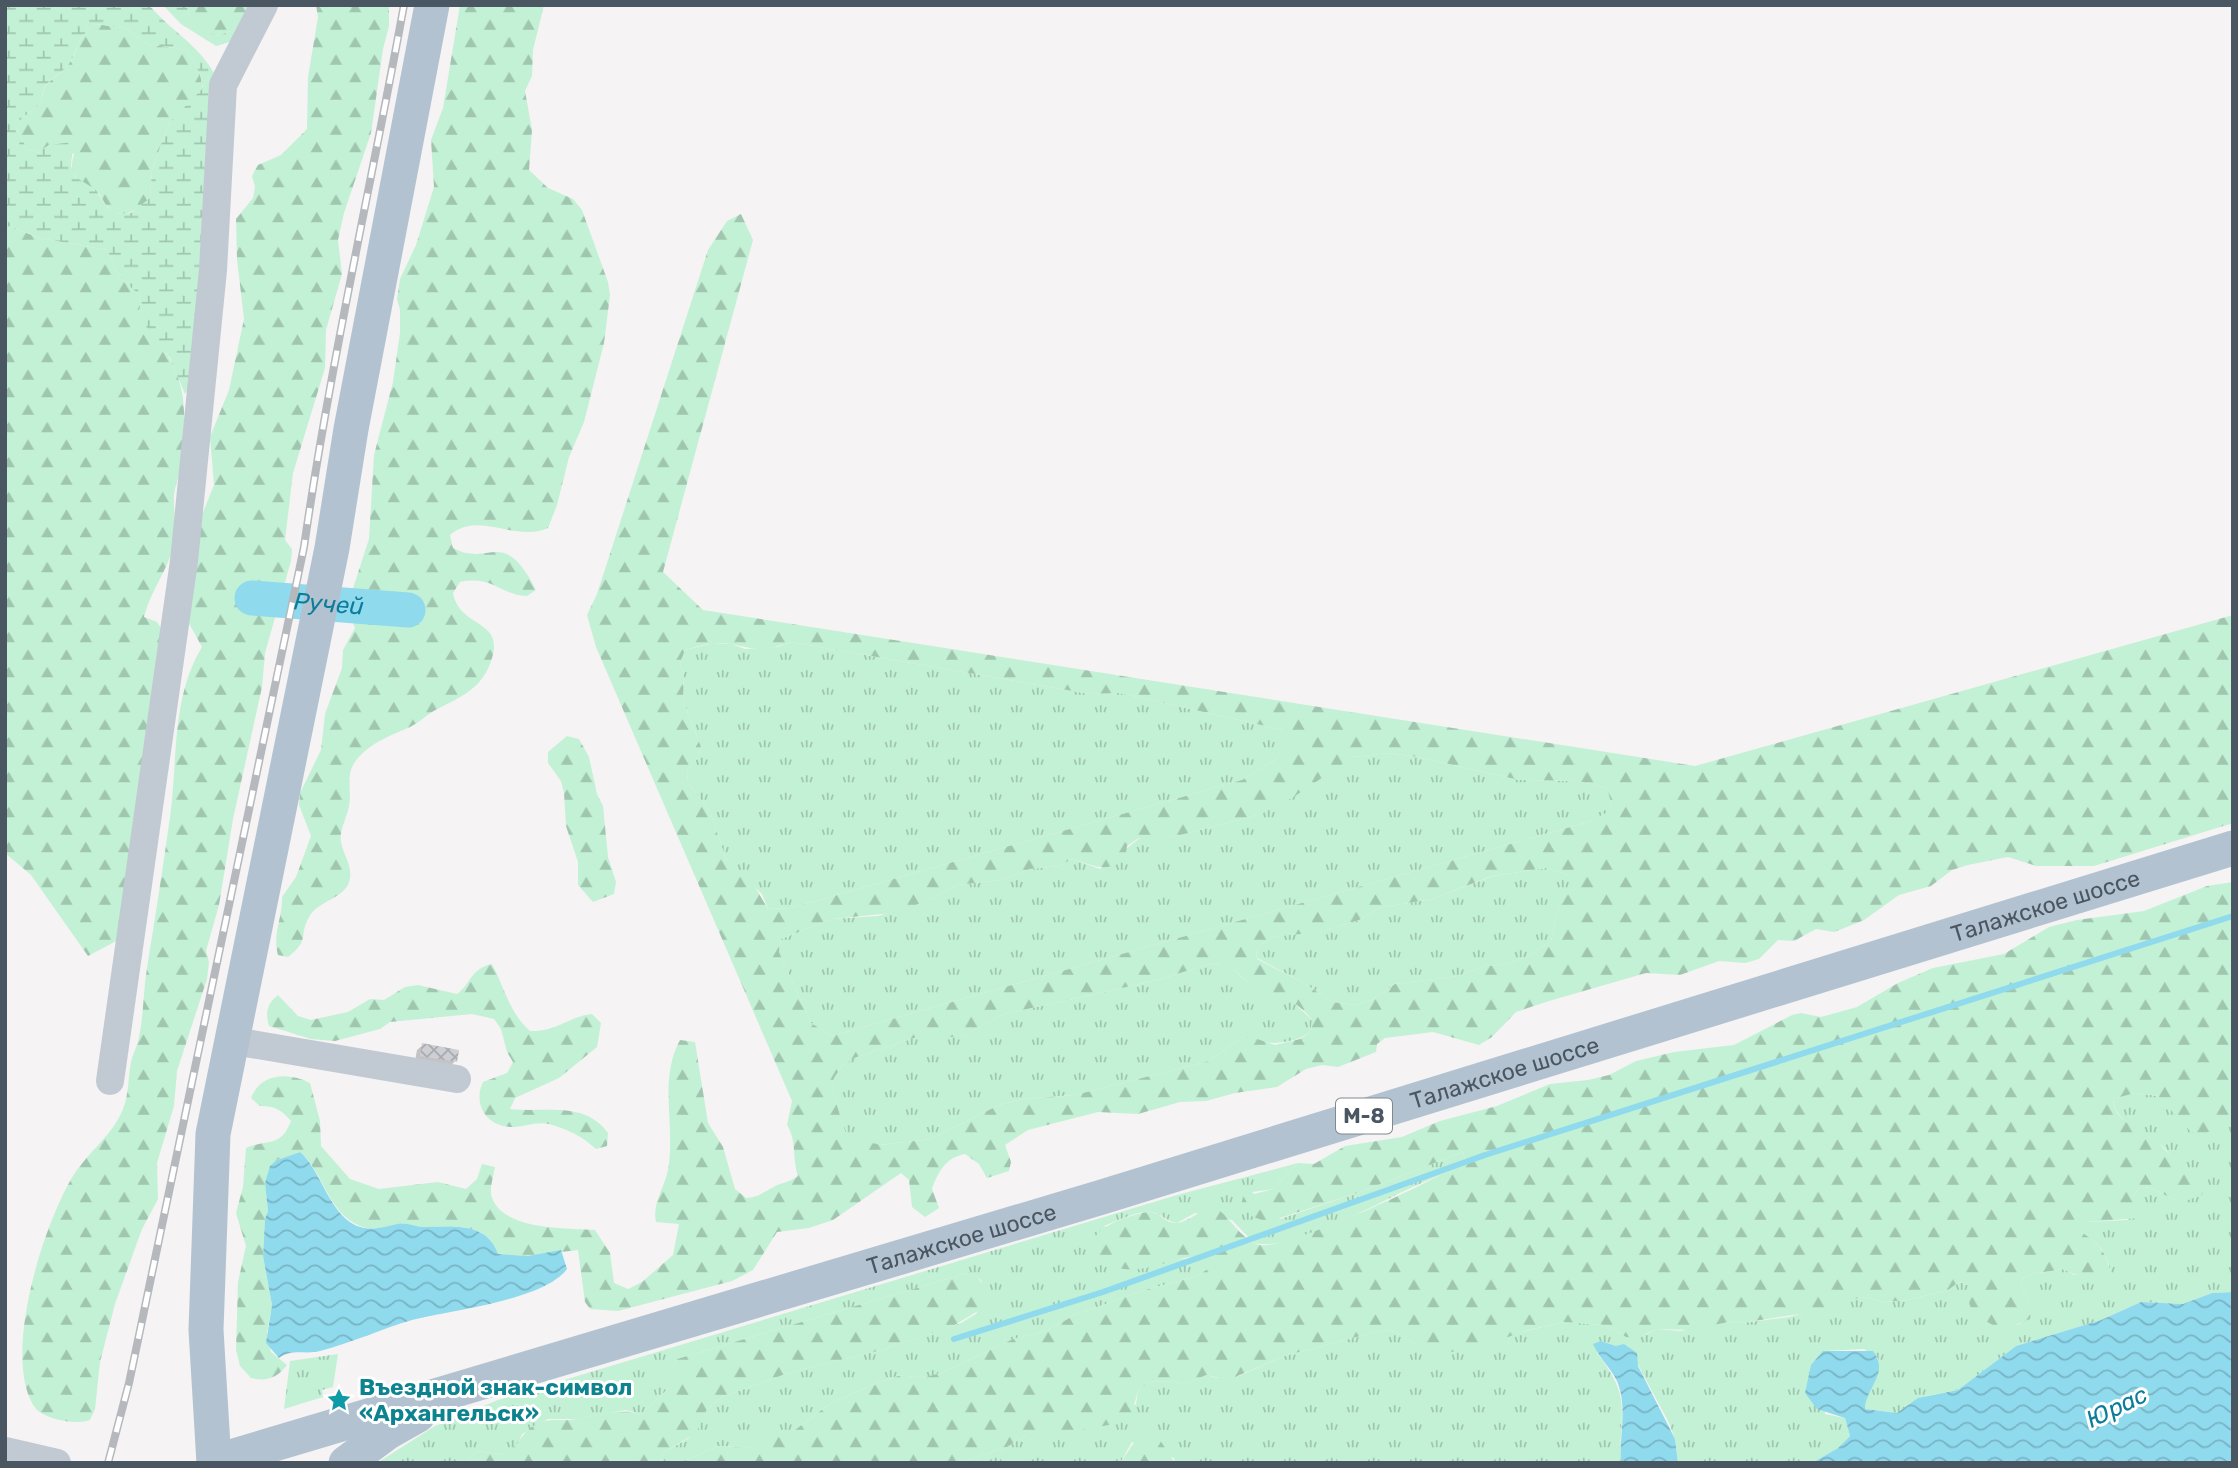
<svg xmlns="http://www.w3.org/2000/svg" width="2238" height="1468" viewBox="0 0 2238 1468" font-family="Rubik,sans-serif">
  <style>
    .grass { fill: url(#grass-tufts) }
    .forest { fill: url(#forest-firs); fill-rule: evenodd }
    .wetland { fill: url(#wetland-marsh); fill-rule: evenodd }
    .water { fill: url(#water-waves) }
    .shadow { fill: #0003 }
    .lines { fill: none; stroke-linecap: round; stroke-linejoin: round }
    .stream { stroke: #90daee; stroke-width: 6 }
    .river { stroke: #90daee; stroke-width: 35 }
    .building { fill: url(#building-cross-hatch) }
    .minor { stroke: #c1cad2; stroke-width: 28 }
    .major { stroke: #b3c2d1; stroke-width: 35 }
    .rail-casing { stroke: #b5b8bd; stroke-width: 8 }
    .rail { stroke: #fff; stroke-width: 5; stroke-dasharray: 16; stroke-linecap: butt }
    .labels { text-anchor: middle; stroke-width: 6; stroke-linejoin: round; paint-order: stroke }
    .shield { fill: #fff; stroke: #808990; stroke-width: 2 }
    .shield-label { font-size: 21px; font-weight: bold; fill: #4a5661 }
    .street-label { font-size: 23px; fill: #4a5661; stroke: #fff }
    .culture-label { font-size: 23px; font-weight: bold; fill: #0d838f; stroke: #fff; text-anchor: start }
    .water-label { font-size: 24px; font-style: italic; fill: #0c7c9b; stroke: #fff }
  </style>
  <defs>
    <pattern id="grass-tufts" width="24" height="20" patternUnits="userSpaceOnUse" patternTransform="scale(1.75)"><rect width="24" height="20" fill="#c3f1d5"/><path d="M3 7l-1-3M5 7V3M7 7l1-3M15 17l-1-3M17 17v-4M19 17l1-3" fill="none" stroke="#a0c6b0"/></pattern>
    <pattern id="forest-firs" width="22" height="20" patternUnits="userSpaceOnUse" patternTransform="scale(1.75)"><rect width="22" height="20" fill="#c3f1d5"/><path d="M5 1l3.5 6h-7zM16 11l3.5 6h-7z" fill="#a0c6b0"/></pattern>
    <pattern id="wetland-marsh" width="20" height="14" patternUnits="userSpaceOnUse" patternTransform="scale(1.75)"><rect width="20" height="14" fill="#c3f1d5"/><path d="M1 5h8M5 5V1M11 12h8M15 12V8" fill="none" stroke="#a0c6b0"/></pattern>
    <pattern id="water-waves" width="16" height="10" patternUnits="userSpaceOnUse" patternTransform="scale(1.75)"><rect width="16" height="10" fill="#90daee"/><path d="M0 5q4-4 8 0t8 0" fill="none" stroke="#78b4c4"/></pattern>
    <pattern id="building-cross-hatch" width="8" height="8" patternUnits="userSpaceOnUse" patternTransform="scale(1.75)"><rect width="8" height="8" fill="#cdcfd5"/><path d="M0 0l8 8M0 8l8-8" fill="none" stroke="#a8abb0"/></pattern>
  </defs>
  <rect width="100%" height="100%" fill="#f5f3f3"/>
  <!-- grass -->
  <g class="grass">
    <polygon points="790,642 1090,694 1120,693 1283,730 1290,746 1275,760 1242,780 791,908 768,909 762,894 726,859 710,812 688,783 687,770 697,759 701,747 683,700 684,675 680,663 685,650 714,643 731,644 745,649 777,647"/>
    <polygon points="1389,753 1418,757 1519,780 1577,781 1607,788 1611,803 1607,813 1588,822 832,1036 811,1023 779,952 781,939 832,919 878,916 932,899 957,885 1002,880 1030,869 1059,866 1072,859 1100,869 1140,838 1169,838 1261,814 1353,757"/>
    <polygon points="1546,868 1566,874 1572,882 1559,905 1551,941 1527,957 1502,965 1484,966 1459,976 1395,984 1372,1000 1356,1005 1332,1002 1304,983 1257,958 1256,949 1272,937 1329,929 1359,920 1379,908 1432,899 1493,876"/>
    <path d="M1212 963 1228 964 1249 984 1290 999 1312 1020 1311 1032C1288 1047 1265 1043 1239 1040L1209 1061 1075 1095 1023 1099 999 1105 931 1139 880 1145 847 1138 832 1090 834 1078 842 1066 854 1058 917 1037H961L1005 1014 1158 980Z"/>
    <path d="M2135 1093 2158 1096 2202 1133 2233 1125V1292L2212 1293 2183 1304 2141 1302 2101 1320 2016 1346 1958 1390 1926 1396 1897 1413 1865 1409C1866 1388 1881 1382 1878 1358L1864 1349 1823 1351 1825 1414 1845 1418 1850 1436 1838 1448 1812 1463H1678L1675 1439 1669 1423 1635 1359 1616 1346 1601 1341 1597 1353C1634 1401 1618 1410 1621 1463H1175L1174 1458 1132 1442 1120 1463H959L1007 1447 1028 1434 1109 1425 1136 1404 1138 1391 1148 1382 1173 1381 1184 1385 1206 1375 1217 1378 1239 1376 1284 1356 1383 1330 1396 1332 1417 1345 1517 1333 1564 1322 1605 1325 1626 1337 1647 1334 1657 1329 1680 1331 1728 1322 1741 1323 1789 1317 1862 1297 1885 1302 1908 1300 1948 1290 1959 1282 1971 1286 1997 1328 2020 1324 2032 1305 2024 1292 2021 1279 2031 1274 2064 1269 2074 1275 2110 1273C2109 1253 2096 1240 2078 1231L2086 1222 2128 1220 2132 1198 2139 1188 2150 1187 2180 1203C2177 1188 2177 1167 2169 1154 2154 1129 2117 1131 2113 1099Z"/>
    <path d="M1463 1152 1465 1160C1446 1175 1426 1180 1404 1191 1371 1207 1289 1252 1254 1243L1232 1220 1195 1213 1177 1223C1167 1222 1162 1214 1152 1212 1138 1210 1117 1221 1104 1226L1170 1260 1212 1257 1215 1265 1197 1276 1145 1290 1075 1315 1046 1331 1013 1339 944 1372 922 1378 900 1375 880 1382 831 1403 795 1430 751 1448 719 1446 679 1463 661 1461 663 1453 689 1438 707 1409 722 1397 791 1372 882 1350 961 1323 976 1314 984 1299 981 1280 970 1272 677 1359 671 1373V1386L641 1414 626 1410 578 1419H548L522 1434 517 1446 506 1455 477 1451 466 1463H377L435 1426 498 1400 1177 1195 1298 1163 1273 1189 1252 1192 1280 1219 1357 1193Z"/>
    <polygon points="338,1354 333,1387 322,1390 323,1397 284,1409 290,1361"/>
  </g>
  <!-- forest -->
  <g class="forest">
    <polygon points="186,5 258,5 240,27 218,36 194,27"/>
    <path d="M316 5H389V26L383 49 371 133 344 213 338 240 342 274 326 330 325 368 293 473 285 540 292 549 291 561 265 653 262 687 233 819 219 905 206 951 209 962 207 979 177 1071 174 1106 157 1163 158 1199 142 1229 115 1304 100 1362 95 1409 90 1420C75 1425 48 1420 36 1409 0 1361 43 1225 73 1176 88 1152 113 1135 123 1109 129 1095 128 1077 131 1062 133 1053 138 1045 139 1037 144 1014 143 991 147 968 155 918 163 868 170 817 178 760 171 698 202 647L186 618 200 520 214 485 210 437 229 390 244 319 237 259 236 219 253 198 255 187 252 176 258 165 281 155 307 129 308 77 318 17Z"/>
    <path d="M460 5H544L533 50 532 76 525 91 532 130 529 170 548 188 573 199 582 210 608 282 610 295 604 343 584 422 569 457 557 505 548 528C515 543 479 510 450 535L453 548C490 568 503 525 536 590L527 596C500 595 493 575 460 582L453 593C459 628 504 619 492 658 482 691 459 697 432 712 424 717 418 723 410 727 388 737 366 744 353 765 346 778 352 792 349 806 347 817 339 831 341 842 343 854 352 865 350 878 348 898 318 900 309 917 298 936 311 939 288 957L278 955C272 934 283 917 282 897L296 877 311 836 299 805 300 793 321 750 325 714 342 668 343 650 355 628 347 607 369 539 374 455 393 382 400 333V310L397 299 400 279 416 245 434 187 431 140 443 108Z"/>
    <path d="M95 24 125 28 148 44 187 50 200 74 203 89 169 123 152 170 150 198C139 209 121 223 107 206 103 202 102 196 97 192 82 178 66 182 74 154L49 145 38 153 27 149 17 129 22 118 42 103C41 80 55 81 68 65 81 49 72 42 95 24Z"/>
    <path d="M741 214 753 240 663 572 703 610 1695 766 2233 615V823L2094 866H2036L2008 857 1968 865 1952 870 1931 886 1899 895 1864 920 1842 929 1834 932 1816 929 1794 941 1778 940 1759 959 1745 963 1719 961 1680 975 1646 973 1549 1001 1516 1012 1492 1037 1479 1045 1433 1032 1385 1038 1377 1044 1376 1052 1338 1067 1322 1065 1306 1069 1277 1087 1235 1093 1206 1101 1180 1102 1138 1114 1098 1112 1028 1130 1005 1145 1011 1162 1009 1171 987 1178 979 1164 965 1154C946 1157 938 1172 932 1189L939 1208 925 1217 912 1207 909 1180 901 1173 833 1220 809 1228 777 1232 753 1270 732 1281 618 1311 590 1309 585 1302 578 1250 528 1256 497 1254C487 1220 451 1227 424 1227 414 1227 406 1222 397 1224 386 1227 371 1231 360 1226 327 1212 325 1174 300 1152L277 1160 265 1183 268 1211 265 1219 263 1256 272 1305 267 1333 271 1352 287 1365C277 1378 266 1382 251 1378L240 1366 236 1350 238 1282 246 1246 236 1213 243 1187 246 1148C267 1139 281 1148 291 1121 282 1110 275 1106 260 1106L251 1098C261 1073 288 1072 310 1083L320 1121 321 1146 350 1179 379 1189 438 1182 466 1189 477 1179 482 1164 495 1167C494 1174 490 1186 491 1194 499 1231 567 1228 595 1230L610 1253 614 1283 628 1289 642 1282 673 1255 679 1224 656 1222C652 1204 664 1189 668 1170 676 1127 658 1080 680 1040L695 1042 708 1123 723 1147 735 1189 746 1198C760 1197 761 1193 772 1188 781 1182 789 1183 798 1176 792 1158 797 1141 787 1125L792 1101 596 647 587 615 597 594 708 250 727 221ZM790 642 1090 694 1120 693 1283 730 1289 746 1275 760 1242 780 791 908 768 909 754 885 726 859 710 812 688 783 687 770 697 759 701 747 683 700 684 675 680 663 685 650C700 646 715 641 730 644 759 649 759 653 790 642ZM1389 753 1418 757 1519 780 1577 781 1607 788 1611 803 1606 813 1588 822 832 1036 811 1023 779 952 781 939 832 919 892 913 932 899 957 885 1002 880 1030 869 1059 866 1072 859C1094 865 1105 874 1125 859L1127 846 1139 838H1169L1261 814 1292 798 1353 757ZM1546 868 1566 874 1571 882 1559 905 1551 941 1527 957 1502 965 1484 966 1459 976 1395 984 1372 1000 1356 1005 1332 1002 1304 983 1257 959 1256 949 1272 937 1319 932 1359 920 1379 908 1432 899 1492 876ZM1212 963C1240 964 1238 980 1259 990 1283 1002 1294 996 1312 1020L1311 1032 1300 1039 1275 1045 1251 1037 1239 1040 1209 1061 1075 1095 1023 1099 999 1105 931 1139 881 1145 847 1137 832 1090 834 1078 842 1066 854 1058 917 1037H961L1005 1014 1158 980Z"/>
    <path d="M5 225 40 238 107 250C112 258 113 265 117 272 126 291 147 287 138 316 187 372 189 397 180 468 179 477 175 486 174 495 173 513 178 530 173 548 166 573 150 592 144 617L157 622 164 633 120 939 88 956 31 875 5 853Z"/>
    <polygon points="567,736 579,739 589,757 597,794 603,806 608,857 616,882 614,894 593,902 578,885 578,862 566,826 564,793 561,781 548,763 548,752"/>
    <path d="M2233 882V1125L2202 1134 2191 1132 2158 1096 2135 1093 2113 1099C2116 1124 2133 1123 2151 1135 2159 1140 2163 1149 2170 1155 2181 1166 2195 1169 2205 1182L2202 1195 2180 1203 2150 1187 2139 1188 2132 1198 2141 1208 2140 1218 2086 1222 2079 1231C2096 1240 2109 1254 2110 1274 2092 1276 2079 1279 2064 1269L2031 1274 2021 1279 2024 1292 2032 1305 2030 1319 2008 1328H1997C1978 1315 1963 1312 1971 1286L1959 1282 1948 1290 1908 1300 1885 1302 1862 1297 1812 1312 1741 1323 1728 1322 1691 1330 1657 1329 1636 1338 1626 1337 1605 1325 1564 1322 1528 1330 1473 1349 1450 1352 1417 1345 1396 1332 1383 1330 1284 1356 1228 1380 1206 1375 1184 1385 1173 1381 1148 1382 1138 1391 1131 1416 1109 1425 1063 1433 1028 1434 1007 1447 959 1463H679L719 1446 751 1448 757 1441 795 1430 831 1403 880 1382 901 1375 922 1378 944 1372 1013 1339 1046 1331 1075 1315 1145 1290 1197 1276 1214 1265 1212 1257C1169 1250 1131 1292 1094 1252 1095 1247 1094 1240 1096 1236 1100 1225 1140 1211 1151 1212 1161 1213 1165 1223 1175 1223 1189 1223 1198 1209 1216 1208 1231 1218 1243 1242 1260 1245 1287 1250 1441 1179 1465 1160L1463 1152 1357 1193 1268 1222 1253 1217 1241 1205 1243 1197 1273 1189 1298 1163 1314 1164 1345 1146 1402 1137 1440 1121 1497 1106 1550 1084 1588 1080 1609 1075 1636 1061 1674 1052 1734 1045 1792 1015 1801 1013 1821 1017 1857 1007 1898 983 1933 968 2004 954 2049 927 2077 920 2144 911 2207 886Z"/>
    <path d="M492 964C504 986 509 1013 530 1031 557 1032 567 1017 592 1014L601 1023 597 1047 559 1078 515 1098 510 1109C544 1113 585 1100 608 1133L607 1146 596 1149C582 1136 567 1129 549 1124 537 1121 523 1127 511 1127 485 1126 473 1103 483 1082L507 1073 513 1062 507 1052 501 1029 494 1019 472 1014 390 1022 380 1029 335 1041 311 1039 269 1026C265 1012 267 1004 278 995L298 1016 311 1020 348 1012 370 999 384 1000 405 987 418 985 457 994C472 983 470 969 492 964Z"/>
    <path d="M970 1272C985 1280 986 1293 983 1308L953 1326 882 1350 791 1372 722 1397 707 1409 696 1433 663 1453 661 1461 664 1463H466L477 1451 506 1455C518 1446 521 1433 535 1425 550 1417 562 1422 577 1419 599 1416 618 1408 641 1414L671 1386V1373L677 1359Z"/>
    <polygon points="1142,1431 1156,1434 1175,1463 1120,1463"/>
  </g>
  <!-- wetland -->
  <g class="wetland">
    <path d="M5 5H149C170 30 200 46 215 75L191 385 185 394 170 358 138 316C147 287 126 291 117 272 113 265 112 258 107 250L40 238 5 225ZM95 24 125 28 148 44 187 50 200 74 203 88 169 123 152 170 150 198 131 213 119 214 108 208 95 189 75 177 71 166 73 142 49 145 38 153 27 149 17 129 22 118 42 103C41 79 55 81 68 65 81 48 72 42 95 24Z"/>
    <polygon points="163,5 186,5 194,26 218,36 240,27 233,41 216,46 181,24"/>
  </g>
  <!-- water -->
  <g class="water">
    <path d="M300 1152C323 1172 331 1223 365 1228 375 1230 387 1226 397 1224 407 1222 415 1227 424 1227 453 1227 486 1221 498 1254L528 1256 561 1250 567 1269C543 1301 449 1310 412 1320 381 1329 351 1343 320 1351 304 1355 293 1348 279 1358L266 1343 272 1305 263 1256 265 1219 268 1211 265 1183 270 1166 277 1160Z"/>
    <path d="M2233 1292V1463H1812L1838 1448 1850 1436 1845 1418 1817 1409 1805 1393 1811 1365 1823 1351H1873C1890 1373 1866 1387 1865 1409L1897 1413 1918 1398 1958 1390 2016 1346 2101 1320 2141 1302 2183 1304 2212 1293Z"/>
    <path d="M1601 1341 1616 1346 1624 1344 1637 1353 1638 1366 1675 1439 1678 1463H1621C1619 1436 1628 1407 1617 1381 1611 1368 1599 1358 1593 1344Z"/>
  </g>
  <!-- shadow -->
  <polygon class="shadow" points="423,1045 455,1061 450,1067 415,1061 417,1050"/>
  <g class="lines">
    <!-- stream -->
    <polyline class="stream" points="954,1339 1103,1292 1485,1155 2233,916"/>
    <!-- river -->
    <path class="river" id="s1" d="M252 598 408 610"/>
  </g>
  <!-- building -->
  <polygon class="building" points="422,1043 459,1050 457,1062 420,1056"/>
  <g class="lines">
    <!-- minor -->
    <g class="minor">
      <polyline points="234,1041 457,1079"/>
      <polyline points="110,1081 184,561 213,270 223,85 264,5"/>
      <polyline points="5,1451 57,1463"/>
    </g>
    <!-- major -->
    <g class="major">
      <path id="s2" d="M214 1462 1102 1197 2233 848"/>
      <polyline points="214,1463 206,1330 213,1134 332,548 351,429 432,5"/>
      <polyline points="346,1463 388,1432 418,1415"/>
    </g>
    <!-- rail casing -->
    <g class="rail-casing">
      <path id="rail" d="M108 1463 129 1383 304 547C330 365 371 186 404 5"/>
    </g>
    <!-- rail -->
    <use href="#rail" class="rail"/>
  </g>
  <!-- icons -->
  <defs>
    <g id="sight-bare" transform="scale(1.89)"><path d="M0-6L1.8-2.2L6-1.7L2.9 1.2L3.7 5.4L0 3.3L-3.7 5.4L-2.9 1.2L-6-1.7L-1.8-2.2Z" fill="#0f9aa8" stroke="#fff" stroke-width="2.5" paint-order="stroke"/></g>
  </defs>
  <g fill-rule="evenodd">
    <use href="#sight-bare" x="339" y="1400"/>
  </g>
  <g class="labels">
    <!-- shield labels -->
    <rect class="shield" x="1336" y="1098.5" width="56" height="35" rx="5"/>
    <g class="shield-label">
      <text x="1364" y="1123">М-8</text>
    </g>
    <!-- street labels -->
    <g class="street-label">
      <text dy="8" stroke="none"><textPath href="#s2" startOffset="1914">Талажское шоссе</textPath></text>
      <text dy="8" stroke="none"><textPath href="#s2" startOffset="1348">Талажское шоссе</textPath></text>
      <text dy="8" stroke="none"><textPath href="#s2" startOffset="780">Талажское шоссе</textPath></text>
    </g>
    <!-- culture labels -->
    <g class="culture-label">
      <text x="359" y="1395">Въездной знак-символ<tspan x="359" dy="26">«Архангельск»</tspan></text>
    </g>
    <!-- water labels -->
    <g class="water-label">
      <text dy="8" stroke="none"><textPath href="#s1" startOffset="77">Ручей</textPath></text>
      <text transform="translate(2117 1407) rotate(-26)" y="8">Юрас</text>
    </g>
  </g>
  <!-- border -->
  <rect width="2238" height="1468" fill="none" stroke="#4a5661" stroke-width="14"/>
</svg>
